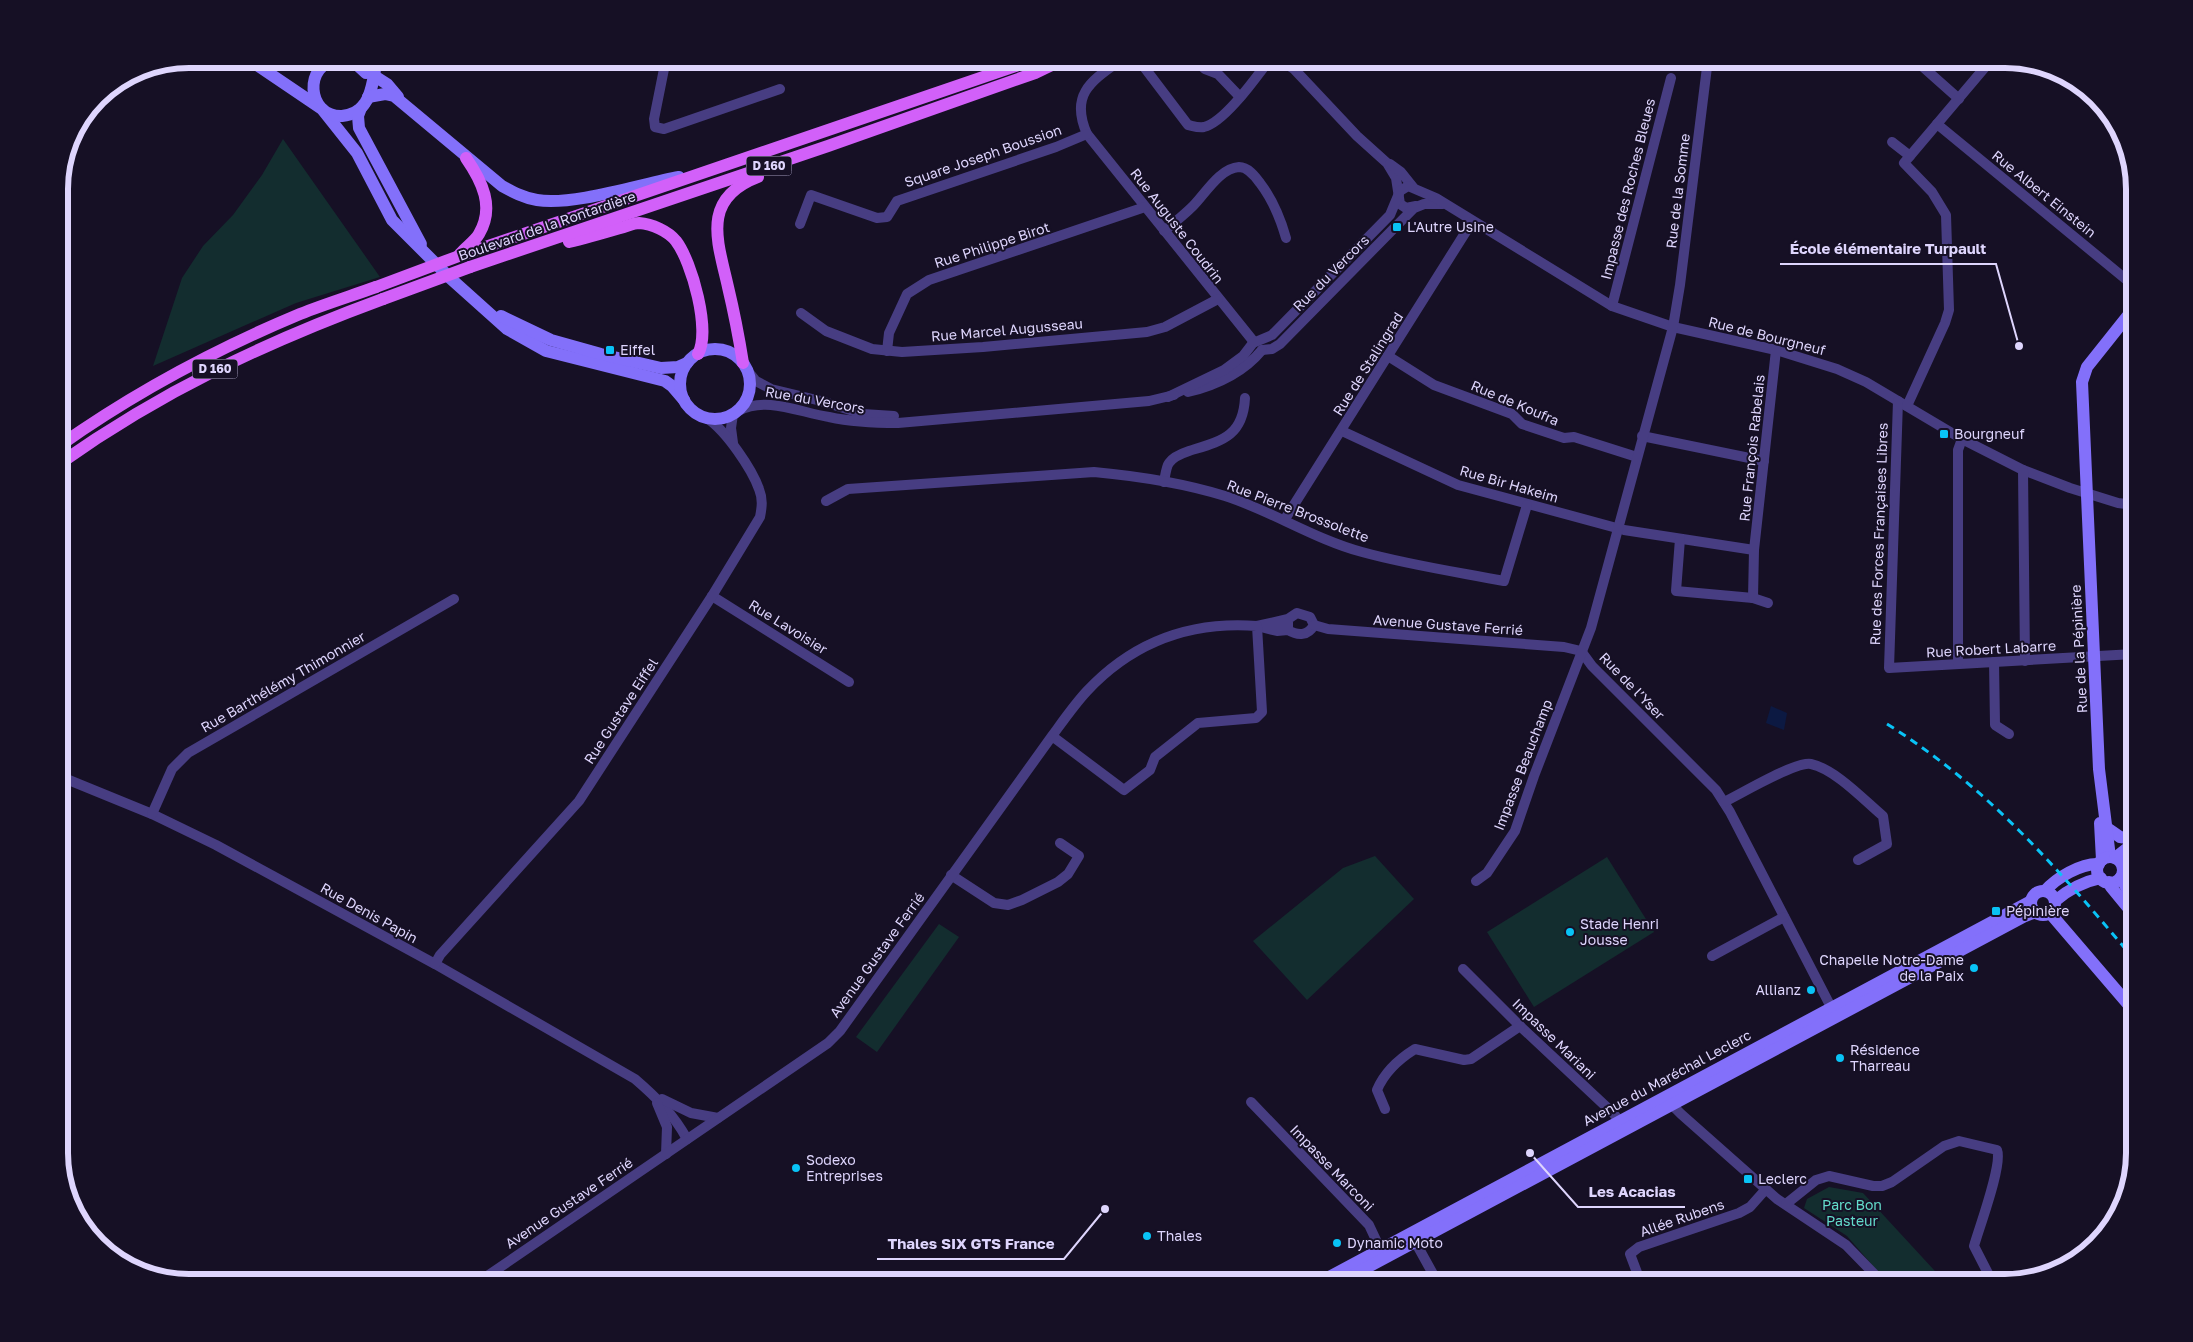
<svg xmlns="http://www.w3.org/2000/svg" width="2193" height="1342" viewBox="0 0 2193 1342" font-family="'Golos Text',sans-serif">
  <style>
    .green { fill: #132d2f }
    .water { fill: #0c1942 }
    .lines { fill: none; stroke-linecap: round; stroke-linejoin: round }
    .street { stroke: #473d82; stroke-width: 10 }
    .secondary { stroke: #8370fa; stroke-width: 12 }
    .primary { stroke: #d260f9; stroke-width: 12 }
    .rail { stroke: #09c3f6; stroke-width: 3; stroke-dasharray: 8 6; stroke-linecap: butt }
    .primary-bridge { stroke: #d260f9; stroke-width: 12 }
    .poi-dot { fill: #09c3f6; stroke: #161025; stroke-width: 2 }
    .labels { text-anchor: middle; stroke-width: 4; stroke-linejoin: round; paint-order: stroke }
    .shield { fill: #161025; stroke: #a29abc; stroke-width: 1 }
    .shield-label { font-size: 12px; font-weight: bold; fill: #ded5fd }
    .street-label { font-size: 14px; fill: #ded5fd; stroke: #161025 }
    .poi-label { font-size: 14px; fill: #ded5fd; stroke: #161025; text-anchor: start }
    .park-label { font-size: 14px; fill: #63dbcb; stroke: #161025 }
    .rim { fill: none; stroke: #ded5fd; stroke-width: 6 }
    .leader { fill: none; stroke: #ded5fd; stroke-width: 2 }
    .callout-dot { fill: #ded5fd; stroke: #161025; stroke-width: 2 }
    .callout-label { font-size: 15px; text-anchor: middle; font-weight: bold; fill: #ded5fd; stroke: #161025; stroke-width: 4; stroke-linejoin: round; paint-order: stroke }
  </style>
  <rect width="100%" height="100%" fill="#161025"/>
  <!-- green -->
  <g class="green">
    <polygon points="283,139 380,277 296,303 153,366 182,278 203,246 233,215 262,175"/>
    <polygon points="1375,856 1414,899 1307,1000 1253,941 1343,868"/>
    <polygon points="1607,857 1654,932 1534,1007 1487,932"/>
    <polygon points="939,924 959,937 877,1052 856,1037"/>
    <polygon points="1829,1187 1863,1193 1946,1283 1888,1283 1847,1236 1804,1208 1807,1199"/>
  </g>
  <!-- water -->
  <polygon class="water" points="1771,706 1787,713 1784,730 1766,723"/>
  <g class="lines">
    <!-- street -->
    <g class="street">
      <polyline points="666,59 654,119 655,127 664,129 780,89"/>
      <path d="M1122 59C1093 80 1069 93 1087 134L1254 342"/>
      <path d="M1134 59 1141 63 1188 125C1193 126 1198 128 1204 127 1225 122 1257 76 1270 59"/>
      <polyline points="1194,59 1205,69 1218,74 1240,97"/>
      <polyline points="1279,59 1294,69 1357,136 1387,163 1396,178 1400,204 1406,208 1416,206"/>
      <polyline points="1914,59 1959,99"/>
      <polyline points="1937,124 2134,286"/>
      <polyline points="1892,142 1910,156"/>
      <polyline points="1390,164 1401,172 1413,187"/>
      <polyline points="800,224 811,195 877,218 887,217 897,201 1056,147 1087,134"/>
      <path d="M1164 231C1174 223 1184 215 1193 206 1205 194 1220 168 1239 167 1248 167 1255 176 1260 183 1273 200 1280 217 1286 238"/>
      <polyline points="1612,306 1671,78"/>
      <polyline points="801,313 826,331 872,349 902,352 983,347 1147,332 1165,327 1218,299"/>
      <polyline points="1262,350 1272,349 1280,344 1414,208 1424,204 1443,204"/>
      <polyline points="887,351 889,333 907,294 929,280 1145,207"/>
      <polyline points="1388,356 1434,385 1512,414 1522,424 1564,438 1574,437 1637,457"/>
      <polyline points="748,371 756,381 771,389 821,401 863,414 894,416"/>
      <path d="M1188 392C1217 385 1243 373 1262 350"/>
      <polyline points="1168,397 1224,370 1243,356 1253,343 1272,335 1390,215 1400,191 1408,186 1436,198 1612,306 1673,327 1776,350 1837,369 1866,382 1962,439 2023,470 2070,488 2118,503 2134,505"/>
      <polyline points="1898,401 1889,668 2134,654"/>
      <polyline points="1907,406 1945,323 1949,310 1946,215 1932,192 1904,163 1992,59"/>
      <path d="M738 411C767 396 798 412 829 417 852 422 875 423 898 423L1149 401 1174 395"/>
      <polyline points="733,414 731,428 733,443"/>
      <polyline points="1342,431 1458,485 1624,530 1754,550"/>
      <polyline points="1642,436 1764,461"/>
      <polyline points="2023,470 2025,661"/>
      <path d="M1164 482C1165 477 1166 467 1169 463 1173 457 1183 453 1189 451 1221 441 1243 437 1245 398"/>
      <path d="M826 501 848 489 1094 472C1137 476 1183 483 1225 496 1272 511 1314 539 1362 552 1409 565 1457 572 1504 581L1527 505"/>
      <polyline points="1285,519 1472,222"/>
      <polyline points="1680,539 1676,591 1753,598 1768,603"/>
      <polyline points="712,596 849,682"/>
      <polyline points="1753,598 1754,550 1776,350"/>
      <path d="M1288 619V630C1298 636 1308 636 1314 625L1310 617 1297 613 1288 619 1257 626 1277 631 1288 630"/>
      <polyline points="1314,625 1328,629 1564,647 1581,651"/>
      <polyline points="1581,651 1592,666 1716,790 1730,812 1831,1007 1828,1014"/>
      <polyline points="1994,662 1995,725 2009,734"/>
      <polyline points="1958,664 1958,450 1962,439"/>
      <path d="M59 776 152 814 216 845 435 964 635 1079C656 1097 674 1115 687 1139"/>
      <path d="M1724 802C1741 794 1795 761 1811 764 1835 769 1864 800 1883 816L1887 844 1858 860"/>
      <polyline points="152,814 172,769 188,753 454,599"/>
      <polyline points="951,875 994,903 1008,905 1022,900 1058,882 1068,874 1079,856 1060,843"/>
      <polyline points="1476,881 1487,873 1515,831 1534,776 1591,628 1673,327 1680,285 1708,59"/>
      <polyline points="1712,956 1784,917"/>
      <path d="M435 964 440 955 579 801 712 596 760 517C762 507 763 499 759 489 752 469 726 431 708 419"/>
      <polyline points="1463,969 1520,1026 1614,1114 1623,1126"/>
      <polyline points="1672,1098 1671,1104 1681,1114 1777,1199 1846,1245 1883,1283"/>
      <polyline points="662,1099 691,1113 718,1118"/>
      <polyline points="1251,1102 1369,1225 1383,1255"/>
      <polyline points="657,1103 667,1127 666,1154"/>
      <path d="M1385 1109 1377 1090C1384 1073 1399 1059 1415 1049L1464 1060 1471 1059 1520 1026"/>
      <path d="M1786 1204 1816 1180 1829 1176 1873 1186H1882L1892 1182 1944 1146 1959 1141 1997 1150C2003 1164 1979 1228 1974 1246L1993 1283"/>
      <polyline points="1412,1236 1438,1283"/>
      <polyline points="2061,1268 2074,1262"/>
      <path d="M477 1283 828 1043 840 1031 1052 736C1063 721 1074 705 1087 691 1133 642 1191 621 1257 626L1262 712 1256 718 1198 723 1155 757 1150 770 1124 790 1052 736"/>
      <polyline points="1641,1283 1630,1254 1639,1247 1739,1213 1750,1207 1766,1189"/>
    </g>
    <!-- secondary -->
    <g class="secondary">
      <polyline points="248,59 322,109 357,153 392,220 450,278 507,329 546,351 665,381 672,386 684,400"/>
      <polyline points="274,59 295,65 323,65"/>
      <path d="M339 59C303 63 306 117 342 116 351 115 360 111 365 103 373 92 374 72 377 59"/>
      <polyline points="344,59 354,62 366,73"/>
      <polyline points="362,68 387,84 398,97"/>
      <path d="M368 97 385 94 394 96 502 186C513 192 524 198 537 200 573 206 641 184 679 177"/>
      <polyline points="361,108 358,116 359,128 421,244"/>
      <polyline points="501,316 551,340 601,354 661,368 678,367 687,363"/>
      <circle cx="715" cy="384" r="35"/>
      <polyline points="2100,823 2102,860"/>
      <polyline points="2107,828 2120,837 2134,839"/>
      <polyline points="2110,857 2099,769 2082,382 2087,367 2134,308"/>
      <circle cx="2110" cy="870" r="13"/>
      <polyline points="2115,858 2134,843"/>
      <polyline points="2123,868 2134,858"/>
      <polyline points="2121,877 2134,903"/>
      <polyline points="2109,882 2111,887 2134,915"/>
      <path d="M2045 891C2056 878 2081 863 2099 864"/>
      <circle cx="2043" cy="903" r="12"/>
      <path d="M2055 901C2069 889 2082 882 2101 878"/>
      <polyline points="2050,913 2134,1011"/>
      <polyline points="1318,1283 2031,901"/>
      <polyline points="1338,1283 2025,916 2036,912"/>
    </g>
    <!-- primary -->
    <g class="primary">
      <path d="M569 242C586 238 603 233 620 228 626 227 633 223 639 223 652 224 668 231 676 241 692 262 711 331 698 354"/>
      <path d="M460 254C466 247 475 241 479 234 495 207 482 181 466 158"/>
      <polyline points="459,256 1036,59"/>
      <polyline points="470,267 828,146 1035,73 1064,59"/>
      <path d="M743 363C739 338 734 312 728 287 718 242 700 199 758 177"/>
      <path d="M59 446C134 393 216 349 300 314 325 304 351 296 376 287"/>
      <path d="M59 464C162 391 266 342 383 299"/>
    </g>
    <!-- rail -->
    <path class="rail" d="M1887 724C1989 788 2058 869 2134 959"/>
    <!-- primary-bridge -->
    <g class="primary-bridge">
      <polyline points="376,287 459,256"/>
      <polyline points="383,299 470,267"/>
    </g>
  </g>
  <!-- markers -->
  <g class="poi-dot">
    <rect x="1392" y="222" width="10" height="10" rx="2.5"/>
    <rect x="605" y="345" width="10" height="10" rx="2.5"/>
    <rect x="1939" y="429" width="10" height="10" rx="2.5"/>
    <rect x="1991" y="906" width="10" height="10" rx="2.5"/>
    <circle cx="1570" cy="932" r="5"/>
    <circle cx="1974" cy="968" r="5"/>
    <circle cx="1811" cy="990" r="5"/>
    <circle cx="1840" cy="1058" r="5"/>
    <circle cx="796" cy="1168" r="5"/>
    <rect x="1743" y="1174" width="10" height="10" rx="2.5"/>
    <circle cx="1147" cy="1236" r="5"/>
    <circle cx="1337" cy="1243" r="5"/>
  </g>
  <g class="labels">
    <!-- shield labels -->
    <g class="shield">
      <rect x="746.5" y="156.5" width="45" height="19" rx="4"/>
      <rect x="192.5" y="359.5" width="45" height="19" rx="4"/>
    </g>
    <g class="shield-label">
      <text x="769" y="170">D 160</text>
      <text x="215" y="373">D 160</text>
    </g>
    <!-- street labels -->
    <g class="street-label">
      <text transform="translate(983 156) rotate(-19)" y="5">Square Joseph Boussion</text>
      <text transform="translate(1628 189) rotate(-76)" y="5">Impasse des Roches Bleues</text>
      <text transform="translate(1678 191) rotate(-83)" y="5">Rue de la Somme</text>
      <text transform="translate(2044 194) rotate(39)" y="5">Rue Albert Einstein</text>
      <text transform="translate(547 226) rotate(-19)" y="5">Boulevard de la Rontardière</text>
      <text transform="translate(1177 226) rotate(52)" y="5">Rue Auguste Coudrin</text>
      <text transform="translate(992 245) rotate(-18)" y="5">Rue Philippe Birot</text>
      <text transform="translate(1331 273) rotate(-45)" y="5">Rue du Vercors</text>
      <text transform="translate(1007 330) rotate(-5)" y="5">Rue Marcel Augusseau</text>
      <text transform="translate(1767 336) rotate(14)" y="5">Rue de Bourgneuf</text>
      <text transform="translate(1368 364) rotate(-58)" y="5">Rue de Stalingrad</text>
      <text transform="translate(815 400) rotate(10)" y="5">Rue du Vercors</text>
      <text transform="translate(1515 403) rotate(23)" y="5">Rue de Koufra</text>
      <text transform="translate(1752 448) rotate(-84)" y="5">Rue François Rabelais</text>
      <text transform="translate(1509 484) rotate(16)" y="5">Rue Bir Hakeim</text>
      <text transform="translate(1298 511) rotate(21)" y="5">Rue Pierre Brossolette</text>
      <text transform="translate(1879 534) rotate(-88)" y="5">Rue des Forces Françaises Libres</text>
      <text transform="translate(1448 625) rotate(4)" y="5">Avenue Gustave Ferrié</text>
      <text transform="translate(788 627) rotate(32)" y="5">Rue Lavoisier</text>
      <text transform="translate(1991 649) rotate(-3)" y="5">Rue Robert Labarre</text>
      <text transform="translate(2079 649) rotate(-93)" y="5">Rue de la Pépinière</text>
      <text transform="translate(283 682) rotate(-30)" y="5">Rue Barthélémy Thimonnier</text>
      <text transform="translate(1632 686) rotate(46)" y="5">Rue de l’Yser</text>
      <text transform="translate(621 711) rotate(-57)" y="5">Rue Gustave Eiffel</text>
      <text transform="translate(1523 765) rotate(-69)" y="5">Impasse Beauchamp</text>
      <text transform="translate(369 913) rotate(29)" y="5">Rue Denis Papin</text>
      <text transform="translate(877 955) rotate(-54)" y="5">Avenue Gustave Ferrié</text>
      <text transform="translate(1554 1039) rotate(44)" y="5">Impasse Mariani</text>
      <text transform="translate(1667 1078) rotate(-28)" y="5">Avenue du Maréchal Leclerc</text>
      <text transform="translate(1332 1168) rotate(46)" y="5">Impasse Marconi</text>
      <text transform="translate(569 1203) rotate(-34)" y="5">Avenue Gustave Ferrié</text>
      <text transform="translate(1682 1218) rotate(-19)" y="5">Allée Rubens</text>
    </g>
    <!-- poi labels -->
    <g class="poi-label">
      <text x="1407" y="232">L'Autre Usine</text>
      <text x="620" y="355">Eiffel</text>
      <text x="1954" y="439">Bourgneuf</text>
      <text x="2006" y="916">Pépinière</text>
      <text x="1580" y="929">Stade Henri<tspan x="1580" dy="16">Jousse</tspan></text>
      <text x="1964" y="965" text-anchor="end">Chapelle Notre-Dame<tspan x="1964" dy="16">de la Paix</tspan></text>
      <text x="1801" y="995" text-anchor="end">Allianz</text>
      <text x="1850" y="1055">Résidence<tspan x="1850" dy="16">Tharreau</tspan></text>
      <text x="806" y="1165">Sodexo<tspan x="806" dy="16">Entreprises</tspan></text>
      <text x="1758" y="1184">Leclerc</text>
      <text x="1157" y="1241">Thales</text>
      <text x="1347" y="1248">Dynamic Moto</text>
    </g>
    <!-- park labels -->
    <g class="park-label">
      <text x="1852" y="1210">Parc Bon<tspan x="1852" dy="16">Pasteur</tspan></text>
    </g>
  </g>
  <!-- crop -->
  <path d="M0 0H2193V1342H0ZM189 68H2005A121 121 0 0 1 2126 189V1153A121 121 0 0 1 2005 1274H189A121 121 0 0 1 68 1153V189A121 121 0 0 1 189 68Z" fill="#161025" fill-rule="evenodd"/>
  <path class="rim" d="M189 68H2005A121 121 0 0 1 2126 189V1153A121 121 0 0 1 2005 1274H189A121 121 0 0 1 68 1153V189A121 121 0 0 1 189 68Z"/>
  <!-- callouts -->
  <path class="leader" d="M2019 346L1996 264H1780M1530 1153L1578 1207H1685M1105 1209L1064 1259H877"/>
  <g class="callout-dot">
    <circle cx="2019" cy="346" r="5"/>
    <circle cx="1530" cy="1153" r="5"/>
    <circle cx="1105" cy="1209" r="5"/>
  </g>
  <g class="callout-label">
    <text x="1888" y="254">École élémentaire Turpault</text>
    <text x="1632" y="1197">Les Acacias</text>
    <text x="971" y="1249">Thales SIX GTS France</text>
  </g>
</svg>
